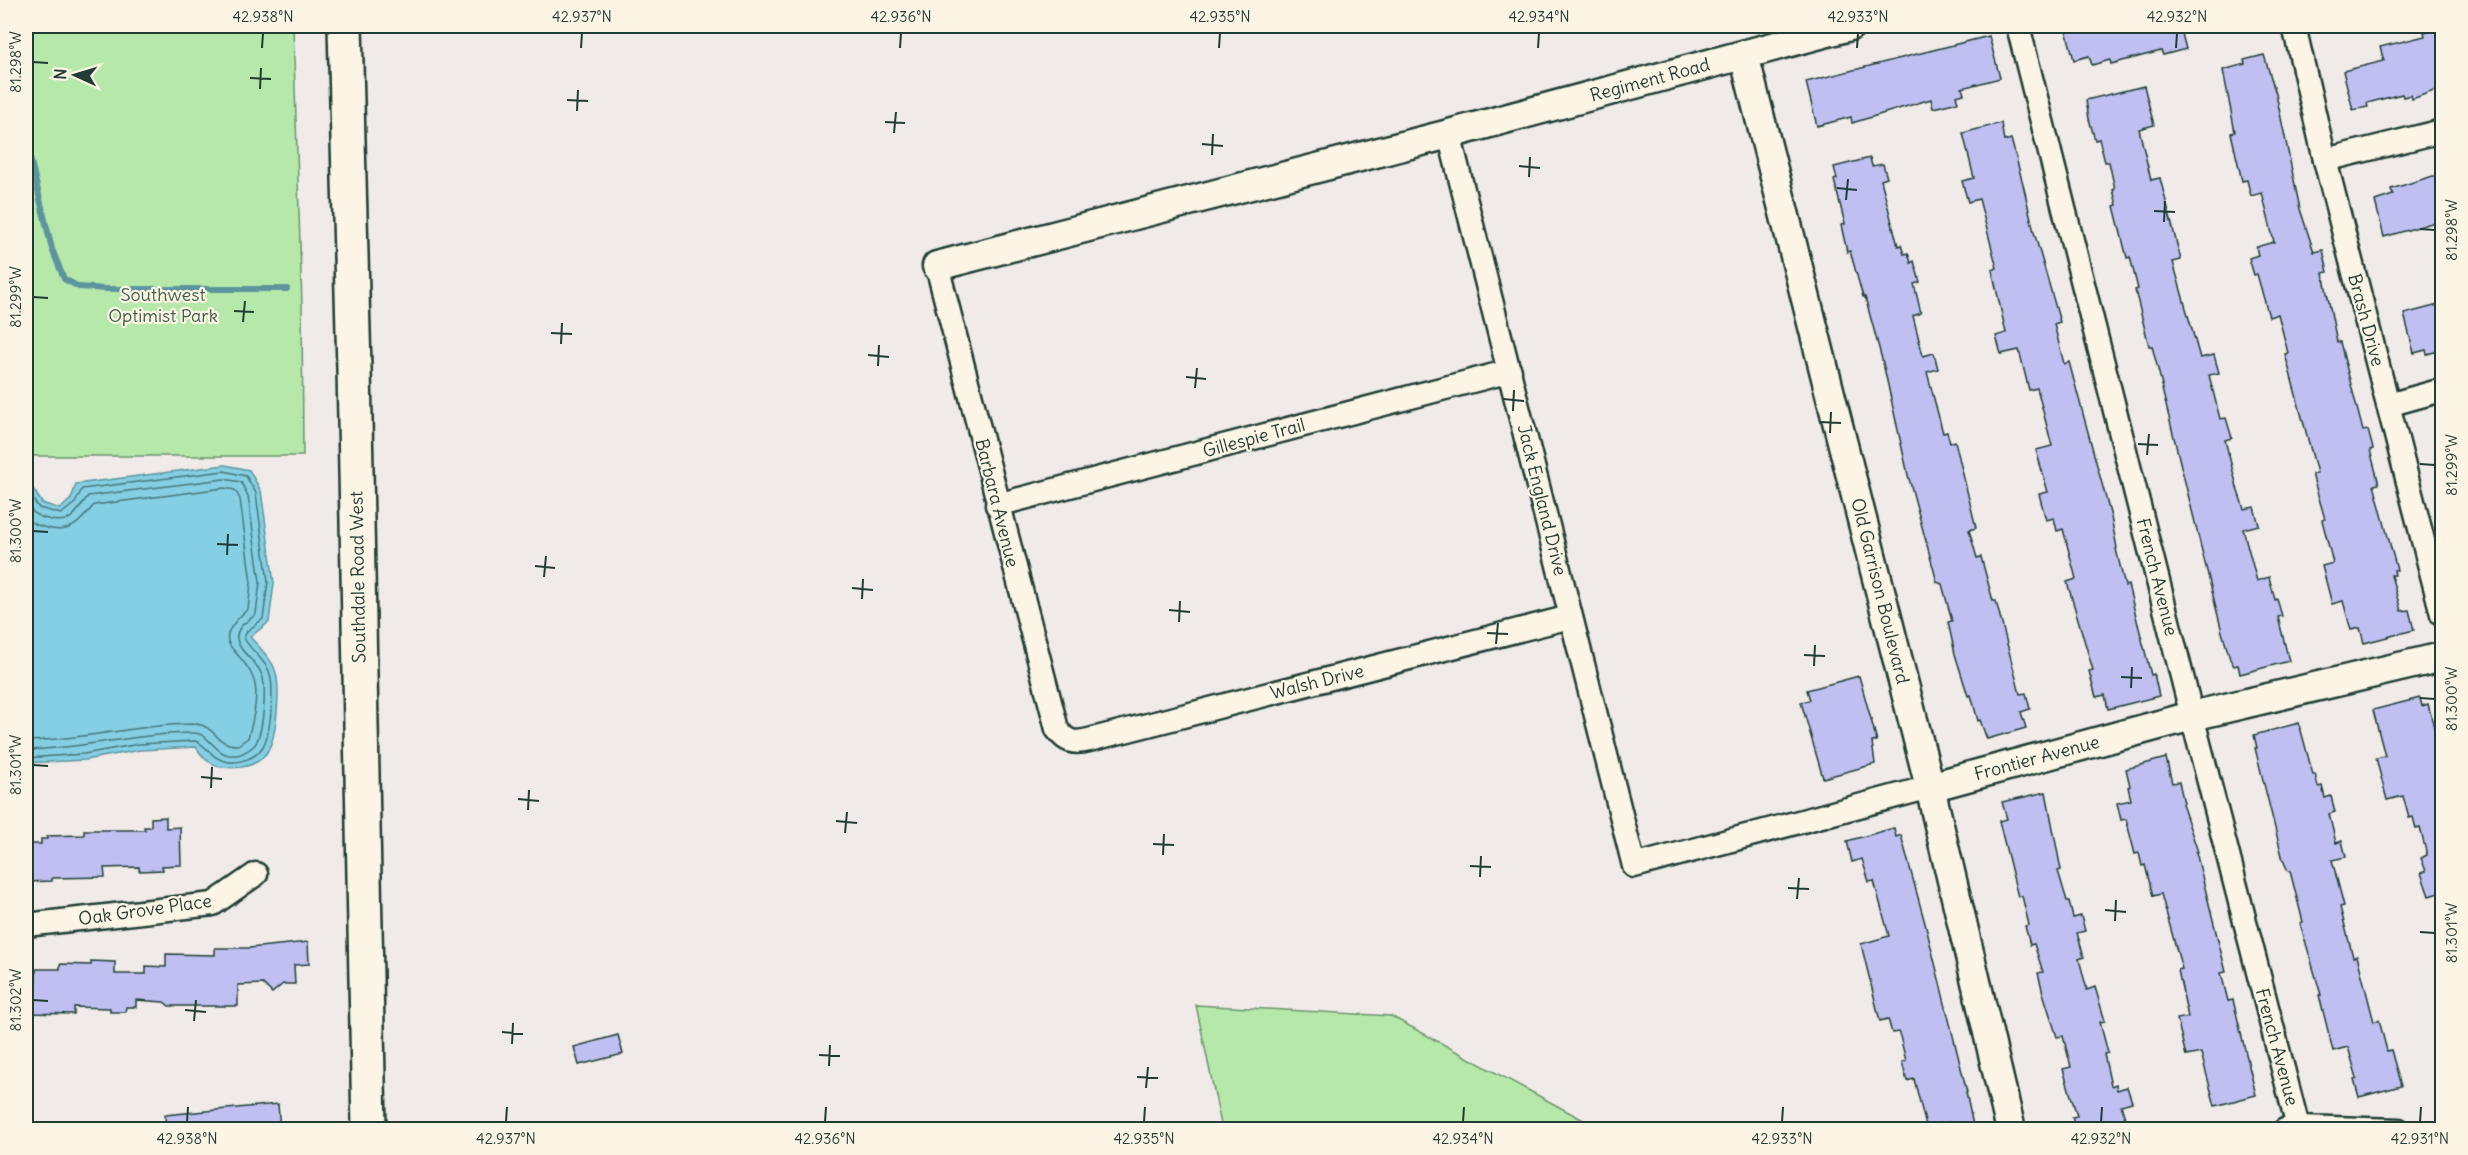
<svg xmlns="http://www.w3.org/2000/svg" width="2468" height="1155" viewBox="0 0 2468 1155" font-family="Delius,sans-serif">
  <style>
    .green { fill: #b6e9a9; stroke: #6a936e; stroke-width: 1.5 }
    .water { fill: #84cfe4; stroke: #5c959e; stroke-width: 1.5 }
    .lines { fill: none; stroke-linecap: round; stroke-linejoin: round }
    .shore { stroke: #47777a; stroke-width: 1.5 }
    .stream { stroke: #5c959e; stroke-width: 6 }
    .building { fill: #bfbff2; stroke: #1f3d34; stroke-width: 1.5 }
    .minor-casing { stroke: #1f3d34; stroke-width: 27 }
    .tertiary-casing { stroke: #1f3d34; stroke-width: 33 }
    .secondary-casing { stroke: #1f3d34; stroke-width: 38 }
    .minor { stroke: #fcf5e5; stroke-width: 22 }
    .tertiary { stroke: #fcf5e5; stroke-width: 28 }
    .secondary { stroke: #fcf5e5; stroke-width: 33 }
    .ticks { fill: none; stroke: #1f3d34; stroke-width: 2 }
    .labels { text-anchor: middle; stroke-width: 4.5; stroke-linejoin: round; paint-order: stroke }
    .street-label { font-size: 18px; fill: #1f3d34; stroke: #fcf5e5 }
    .park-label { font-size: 18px; fill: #3d5f4b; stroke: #fcf5e5 }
    .neatline { fill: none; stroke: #1f3d34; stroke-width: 2 }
    .ticks-label { font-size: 15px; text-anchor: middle; fill: #1f3d34 }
  </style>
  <rect width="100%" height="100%" fill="#f0eae8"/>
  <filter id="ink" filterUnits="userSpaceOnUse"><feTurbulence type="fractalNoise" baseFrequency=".0167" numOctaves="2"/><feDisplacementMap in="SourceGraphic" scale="12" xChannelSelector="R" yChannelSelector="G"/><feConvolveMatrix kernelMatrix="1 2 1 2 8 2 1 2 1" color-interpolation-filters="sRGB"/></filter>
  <g filter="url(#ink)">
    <!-- green -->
    <g class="green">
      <polygon points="26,26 293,26 302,306 303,456 26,456"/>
      <polygon points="1196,1005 1391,1016 1600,1129 1222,1129"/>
    </g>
    <!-- water -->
    <path class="water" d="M225 465 249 470 261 491 274 583 269 622 250 637C258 646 271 658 275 670 281 686 277 738 267 752 256 770 224 772 208 761 203 758 199 751 196 747L140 750 85 760 26 763V487H32L42 503 60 509 71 499 76 484Z"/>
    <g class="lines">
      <!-- shore -->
      <g class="shore">
        <path d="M26 493 29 494 39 508 61 514 75 503 82 489 224 471 246 476 256 493 268 582 263 619 247 631 244 638C250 650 263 658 269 671 275 686 271 735 262 748 256 758 240 763 229 762 211 760 208 745 195 741L139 744 84 754 26 758"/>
        <path d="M26 502C31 512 36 516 47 519 73 526 75 513 88 496L224 479 241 482 248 496 260 582 256 614C249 621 236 626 237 638 238 652 258 662 262 675 267 689 263 730 256 743 254 747 245 752 241 754 216 762 212 733 194 733 137 733 82 749 26 750"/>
        <path d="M26 519C32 524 39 526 47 528 71 535 81 521 94 505L224 488 235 490 240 499 251 583 248 609C205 647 241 645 253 678 260 694 253 721 248 738L238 745C215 746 216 725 195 724 138 724 83 740 26 741"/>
      </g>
      <!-- stream -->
      <polyline class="stream" points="26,141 52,249 64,279 79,287 106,289 287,289"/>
    </g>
    <!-- building -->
    <g class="building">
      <polygon points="2065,26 2180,26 2186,49 2163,55 2161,51 2111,64 2110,60 2092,65 2089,56 2074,60"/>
      <polygon points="2442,27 2442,88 2412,99 2411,95 2403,97 2402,94 2367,103 2368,107 2353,110 2343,71 2384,61 2380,47 2425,36 2424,32"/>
      <polygon points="1989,36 2000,78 1962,88 1964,94 1956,96 1958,102 1933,108 1931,99 1852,123 1851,117 1817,126 1806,82"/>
      <polygon points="2264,55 2276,94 2300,209 2314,252 2323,250 2328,272 2323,273 2337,342 2340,342 2363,431 2368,430 2373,449 2370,450 2379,484 2374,485 2397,570 2394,570 2395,575 2391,575 2401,611 2409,610 2414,630 2364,643 2360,628 2351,630 2343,601 2332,604 2322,566 2333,563 2322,520 2325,519 2312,474 2317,473 2285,354 2288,353 2278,314 2269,317 2257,274 2254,275 2249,258 2258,255 2256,247 2274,242 2262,193 2251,196 2247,180 2242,181 2231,133 2235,132 2223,70 2245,64 2244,60"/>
      <polygon points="2144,86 2154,125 2139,129 2151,180 2160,178 2181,260 2173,262 2200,358 2214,355 2219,373 2209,375 2220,419 2226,418 2232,438 2225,440 2238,491 2244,509 2254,507 2259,525 2243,529 2257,581 2269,577 2275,600 2277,599 2282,616 2278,617 2289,661 2240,674 2238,665 2234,666 2230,659 2222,632 2161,385 2162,385 2152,346 2149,346 2135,290 2138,289 2130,257 2127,258 2114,206 2117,205 2113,190 2115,189 2109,162 2105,162 2099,139 2095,140 2089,119 2086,100"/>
      <polygon points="2001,123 2004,141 2011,139 2023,184 2034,232 2060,322 2054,324 2064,364 2069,362 2111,517 2117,548 2116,549 2125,586 2128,585 2151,675 2154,674 2159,696 2108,709 2105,695 2096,697 2089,671 2093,670 2067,582 2076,579 2063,529 2057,531 2054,518 2046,520 2039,494 2048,492 2036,450 2052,446 2037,388 2029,390 2019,350 2001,354 1996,336 2006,333 1992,270 1997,268 1979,199 1968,202 1962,181 1974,178 1963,133"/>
      <polygon points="1870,158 1872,166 1883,164 1887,178 1881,180 1898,246 1901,245 1904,254 1908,253 1911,263 1914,261 1920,282 1914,284 1921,313 1913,316 1923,356 1934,353 1938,369 1927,372 1943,433 1947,432 1950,443 1955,441 1976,528 1969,530 1977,558 1981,557 1993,601 1996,601 2020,694 2026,693 2030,709 2021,712 2026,728 1987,739 1980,720 1978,721 1971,695 1968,696 1955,654 1948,622 1952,621 1942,584 1937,582 1908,475 1883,363 1865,297 1863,297 1850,251 1847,252 1841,225 1845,224 1834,180 1837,179 1834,167"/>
      <polygon points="2433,176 2439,176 2442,188 2442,220 2384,237 2375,201 2393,195 2391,189"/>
      <polygon points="2442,304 2442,350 2427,354 2426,350 2414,353 2404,314"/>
      <polygon points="1859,676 1877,741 1872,742 1875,764 1823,778 1801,702 1810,700 1807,690"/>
      <polygon points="2420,698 2422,706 2428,704 2442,758 2442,892 2429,896 2421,873 2426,871 2421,858 2427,855 2420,828 2416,829 2413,817 2409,818 2403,796 2387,800 2376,758 2385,756 2373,710"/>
      <polygon points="2299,723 2313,775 2315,774 2318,787 2322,786 2325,798 2331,796 2335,812 2329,814 2336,843 2342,841 2346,857 2332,860 2344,906 2340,907 2353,957 2357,956 2374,1022 2379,1020 2387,1051 2391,1050 2401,1086 2359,1097 2354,1079 2357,1078 2348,1047 2333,1051 2319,995 2321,995 2300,923 2303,922 2290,871 2288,871 2283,860 2255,748 2257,748 2254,735"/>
      <polygon points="2166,758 2172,783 2179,782 2184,803 2182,804 2198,852 2196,852 2226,972 2221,973 2228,1001 2233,1000 2256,1095 2215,1106 2201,1053 2186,1056 2177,1019 2188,1017 2178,970 2182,969 2161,894 2153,896 2145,865 2142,866 2139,853 2135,854 2126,819 2121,820 2117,803 2131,800 2128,787 2130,786 2126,769"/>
      <polygon points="2046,792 2061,870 2058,871 2067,901 2069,901 2073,918 2081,916 2085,931 2077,933 2084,957 2079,959 2087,990 2095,987 2105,1021 2100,1022 2108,1053 2104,1054 2111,1086 2116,1084 2117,1090 2127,1087 2132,1102 2121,1105 2125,1118 2113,1122 2116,1130 2076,1130 2072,1117 2077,1116 2063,1069 2071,1067 2063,1036 2057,1037 2043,993 2038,973 2043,972 2034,944 2030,945 2025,926 2029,925 2022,896 2018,897 1999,821 2007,819 2002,802"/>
      <polygon points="166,817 166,828 180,827 181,865 162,866 163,870 139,871 139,867 104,868 105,877 52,878 52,881 26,882 26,844 41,844 41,839 47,839 47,836 84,835 84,830 145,830 144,827 151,827 151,818"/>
      <polygon points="1894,828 1896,837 1901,835 1926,927 1967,1092 1966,1092 1974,1130 1950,1130 1948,1122 1926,1126 1914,1079 1907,1081 1902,1062 1906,1061 1899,1032 1892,1033 1888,1019 1880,1021 1861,944 1889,936 1874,881 1869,882 1862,859 1852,862 1847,841"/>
      <polygon points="308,942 309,964 294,965 295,984 283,984 272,993 263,984 238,985 238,1006 169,1006 164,1002 136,1000 136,1007 126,1007 125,1012 110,1012 110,1008 74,1007 74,1014 26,1013 26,986 36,986 36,969 60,969 60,964 91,965 91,961 115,962 115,974 146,974 146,966 166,967 166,954 215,955 215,948 249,948"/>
      <polygon points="618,1035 623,1054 579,1065 574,1047"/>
      <polygon points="278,1104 280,1130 166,1130 165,1115"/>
    </g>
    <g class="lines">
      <!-- minor casing -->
      <g class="minor-casing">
        <g id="minor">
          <polyline points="2018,26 2192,716 2298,1127"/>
          <polyline points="2294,26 2325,160 2442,614"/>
          <polyline points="1449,134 1634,866 1930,787"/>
          <polyline points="2325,160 2442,131"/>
          <path d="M937 266 1057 729C1066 742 1074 744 1089 740L1570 617"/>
          <polyline points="2388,405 2442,390"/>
          <polyline points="997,505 1510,371"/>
          <polyline points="26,925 213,904 256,874"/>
          <polyline points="2285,1130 2298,1127 2399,1130"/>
        </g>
      </g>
      <!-- tertiary casing -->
      <g class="tertiary-casing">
        <g id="tertiary">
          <polyline points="1744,55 1930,787 2011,1130"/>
          <polyline points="937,266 1449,134 1850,26"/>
          <polyline points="1930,787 2192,716 2442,657"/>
        </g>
      </g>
      <!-- secondary casing -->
      <g class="secondary-casing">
        <polyline id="secondary" points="345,26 354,369 369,1130"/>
      </g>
      <!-- minor -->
      <use href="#minor" class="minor"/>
      <!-- tertiary -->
      <use href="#tertiary" class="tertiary"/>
      <!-- secondary -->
      <use href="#secondary" class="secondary"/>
    </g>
  </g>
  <!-- ticks -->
  <path class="ticks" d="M262 48 263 33M581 48 582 33M900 48 901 33M1219 48 1220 33M1538 48 1539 33M1857 48 1858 33M2176 48 2177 33M33 62 48 63M250 78 271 79M260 89 261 68M567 100 588 101M577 111 578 90M885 122 905 123M894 133 896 112M1202 144 1223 146M1212 155 1213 134M1519 166 1540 168M1529 177 1530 157M1837 188 1857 190M1846 200 1848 179M2154 211 2175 212M2164 222 2165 201M2420 229 2435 230M33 297 48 298M234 311 254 312M243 322 245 301M551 333 572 334M561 344 562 323M868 355 889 357M878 366 879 345M1186 377 1206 379M1195 388 1197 368M1503 399 1524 401M1513 411 1514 390M1820 422 1841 423M1830 433 1831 412M2138 444 2158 445M2147 455 2149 434M2420 464 2435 465M33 531 48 532M217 544 238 545M227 555 228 534M535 566 555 568M544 577 546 556M852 588 873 590M862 599 863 579M1169 610 1190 612M1179 622 1180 601M1487 633 1508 634M1496 644 1498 623M1804 655 1825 656M1814 666 1815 645M2121 677 2142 678M2131 688 2132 667M2420 698 2435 699M33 765 48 766M201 777 222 779M211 788 212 767M518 799 539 801M528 810 529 790M836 821 857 823M845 833 847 812M1153 844 1174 845M1163 855 1164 834M1470 866 1491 867M1480 877 1481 856M1788 888 1809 889M1797 899 1799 878M2105 910 2126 912M2115 921 2116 900M2420 932 2435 933M33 1000 48 1001M185 1010 206 1012M194 1021 196 1000M502 1032 523 1034M512 1044 513 1023M819 1055 840 1056M829 1066 830 1045M1137 1077 1158 1078M1146 1088 1148 1067M187 1122 188 1107M506 1122 507 1107M825 1122 826 1107M1144 1122 1145 1107M1463 1122 1464 1107M1782 1122 1783 1107M2101 1122 2102 1107M2420 1122 2421 1107"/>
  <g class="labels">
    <!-- street labels -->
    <g class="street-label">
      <text transform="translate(1650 80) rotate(-15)" y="6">Regiment Road</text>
      <text transform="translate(2366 320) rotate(75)" y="6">Brash Drive</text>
      <text transform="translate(1254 438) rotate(-15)" y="6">Gillespie Trail</text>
      <text transform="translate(1542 500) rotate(76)" y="6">Jack England Drive</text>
      <text transform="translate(997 503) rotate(76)" y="6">Barbara Avenue</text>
      <text transform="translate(358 577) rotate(-91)" y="6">Southdale Road West</text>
      <text transform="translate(2157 577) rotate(76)" y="6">French Avenue</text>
      <text transform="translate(1880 591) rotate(76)" y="6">Old Garrison Boulevard</text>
      <text transform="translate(1317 682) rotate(-14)" y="6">Walsh Drive</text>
      <text transform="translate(2037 758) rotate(-15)" y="6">Frontier Avenue</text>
      <text transform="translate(145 910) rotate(-8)" y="6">Oak Grove Place</text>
      <text transform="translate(2277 1047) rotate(75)" y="6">French Avenue</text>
    </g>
    <!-- park labels -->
    <g class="park-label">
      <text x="163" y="301">Southwest<tspan x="163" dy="21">Optimist Park</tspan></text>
    </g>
  </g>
  <!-- margin -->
  <rect width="2468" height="1155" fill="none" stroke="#fcf5e5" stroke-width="66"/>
  <!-- north arrow -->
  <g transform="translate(75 75) rotate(274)" stroke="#fcf5e5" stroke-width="4.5" paint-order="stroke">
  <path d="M0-4.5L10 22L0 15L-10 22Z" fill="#1f3d34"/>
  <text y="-9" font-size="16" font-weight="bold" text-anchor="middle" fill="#1f3d34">N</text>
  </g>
  <rect x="33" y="33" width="2402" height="1089" class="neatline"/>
  <g class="ticks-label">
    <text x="263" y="22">42.938°N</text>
    <text x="582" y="22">42.937°N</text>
    <text x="901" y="22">42.936°N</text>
    <text x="1220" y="22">42.935°N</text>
    <text x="1539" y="22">42.934°N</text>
    <text x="1858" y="22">42.933°N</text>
    <text x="2177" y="22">42.932°N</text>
    <text transform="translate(16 62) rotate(-90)" y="5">81.298°W</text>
    <text transform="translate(2452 230) rotate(-90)" y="5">81.298°W</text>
    <text transform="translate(16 297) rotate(-90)" y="5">81.299°W</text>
    <text transform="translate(2452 465) rotate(-90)" y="5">81.299°W</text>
    <text transform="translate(16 531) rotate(-90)" y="5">81.300°W</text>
    <text transform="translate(2452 699) rotate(-90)" y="5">81.300°W</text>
    <text transform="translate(16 765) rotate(-90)" y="5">81.301°W</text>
    <text transform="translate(2452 933) rotate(-90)" y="5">81.301°W</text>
    <text transform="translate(16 1000) rotate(-90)" y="5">81.302°W</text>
    <text x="187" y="1144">42.938°N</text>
    <text x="506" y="1144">42.937°N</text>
    <text x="825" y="1144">42.936°N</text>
    <text x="1144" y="1144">42.935°N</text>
    <text x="1463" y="1144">42.934°N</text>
    <text x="1782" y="1144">42.933°N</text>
    <text x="2101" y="1144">42.932°N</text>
    <text x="2420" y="1144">42.931°N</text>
  </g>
</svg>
